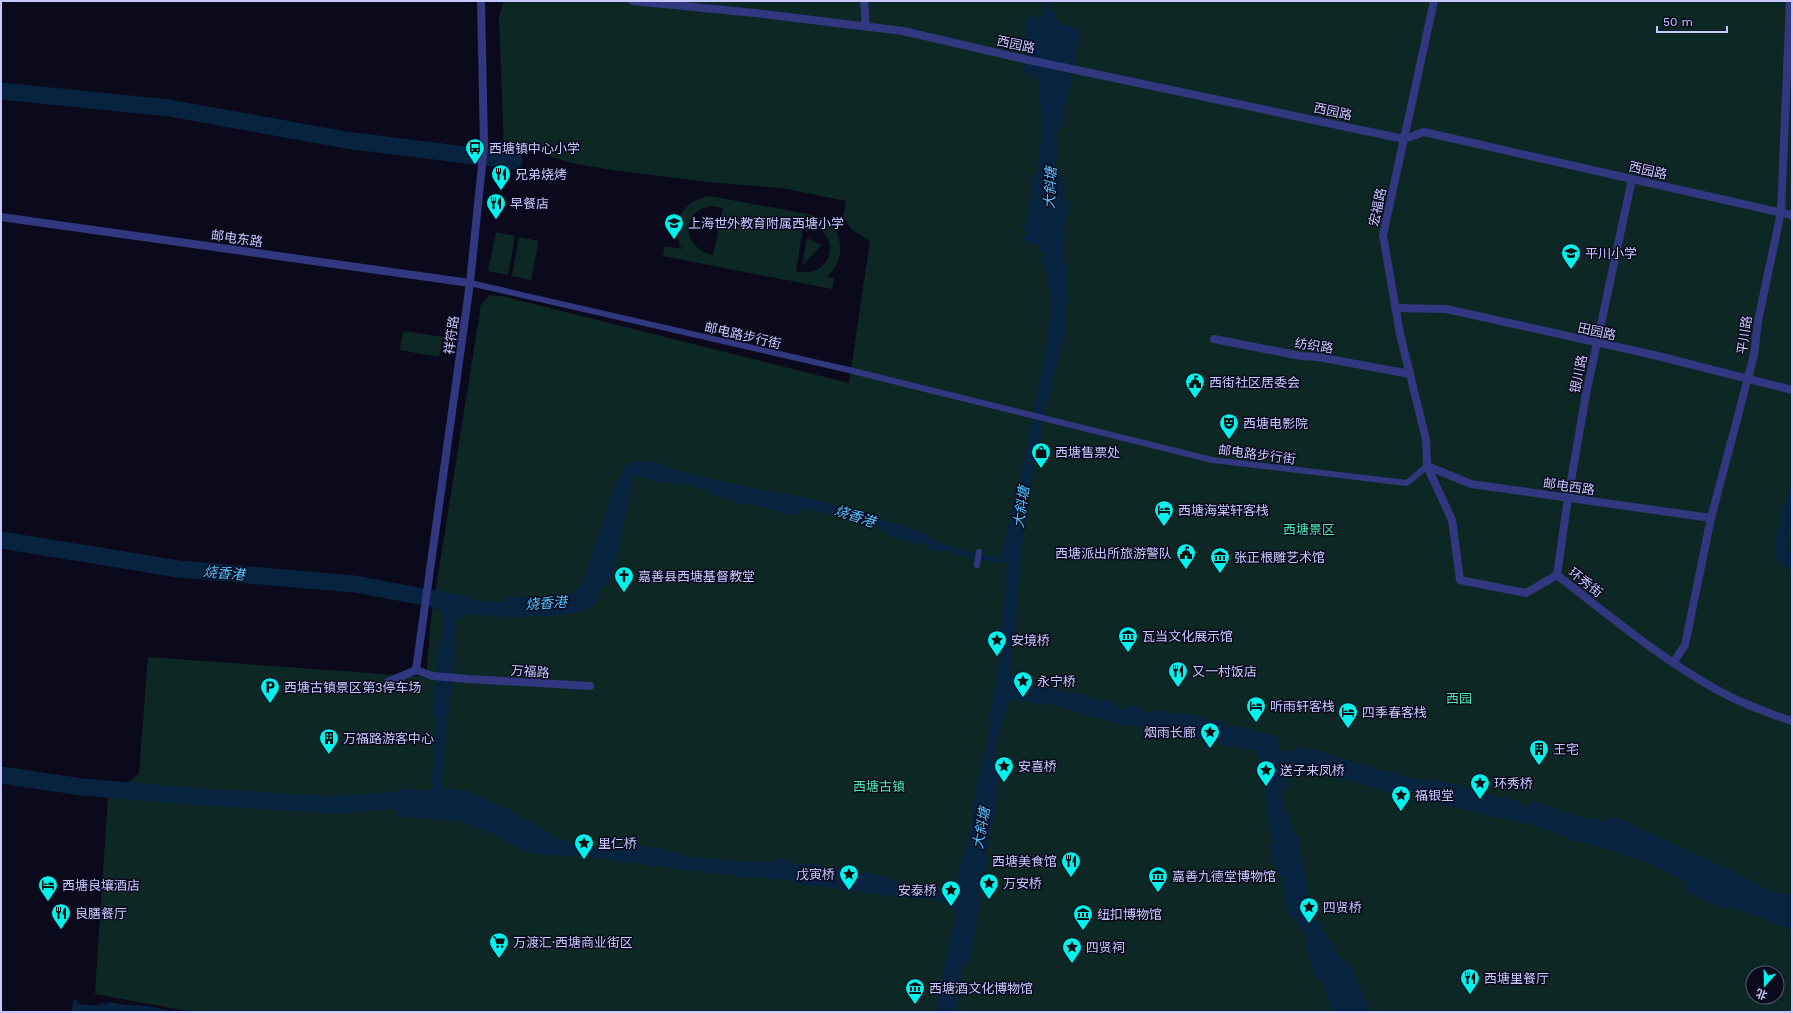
<svg xmlns="http://www.w3.org/2000/svg" width="1793" height="1013" viewBox="0 0 1793 1013" font-family="'Work Sans','Noto Sans SC',sans-serif">
  <style>
    .green { fill: #0d2824; fill-rule: evenodd }
    .water { fill: #07233f }
    .lines { fill: none; stroke-linecap: round; stroke-linejoin: round }
    .river { stroke: #07233f; stroke-width: 17 }
    .pedestrian { stroke: #313880; stroke-width: 6 }
    .minor { stroke: #313880; stroke-width: 8 }
    .labels { text-anchor: middle; stroke-width: 3; stroke-linejoin: round; paint-order: stroke }
    .street-label { font-size: 13px; fill: #c7c7ff; stroke: #0b0a1d }
    .poi-label { font-size: 13px; fill: #c7c7ff; stroke: #0b0a1d; text-anchor: start }
    .park-label { font-size: 13px; fill: #4be7ad; stroke: #0b0a1d }
    .water-label { font-size: 14px; font-style: italic; fill: #55c5ff; stroke: #0b0a1d }
  </style>
  <rect width="100%" height="100%" fill="#0b0a1d"/>
  <!-- green -->
  <g class="green">
    <path d="M504 1H1792V1012H194L95 994 108 797 139 774 148 657 426 677 431 619 481 305 489 295 502 296 849 383 870 241 851 229 843 216 846 201 782 188 708 182 619 171 571 163 532 150 504 148 499 17ZM1753 973H1777V997H1753Z"/>
    <path d="M710 196 813 215C843 222 849 257 827 277L834 278 832 289 663 256 665 246 682 249C669 225 683 199 710 196ZM712 206 723 208 713 255C682 249 679 210 712 206ZM804 223C845 228 834 281 796 271Z"/>
    <polygon points="496,232 515,236 508,275 488,271"/>
    <polygon points="519,237 539,241 531,280 512,276"/>
    <polygon points="807,238 822,245 802,266"/>
    <polygon points="403,331 443,337 439,357 400,350"/>
  </g>
  <!-- water -->
  <g class="water">
    <path d="M1044 1H1051L1050 11 1055 12 1057 22C1065 26 1073 26 1081 31L1067 101 1062 113 1065 116 1056 136 1059 143 1054 172 1064 177C1065 185 1063 207 1066 211L1068 209V200H1072L1064 225 1065 237 1063 236V257L1067 267 1068 293 1064 323H1067L1063 339 1065 340 1064 344H1062L1049 398 1047 402 1038 453 1034 461 1031 491H1029C1023 537 1017 581 1016 627 1016 643 1007 661 1012 676L1030 683 1046 686 1045 688 1080 694 1104 702 1106 698 1116 703V708L1126 710V704L1142 708 1146 713 1151 714 1153 709 1161 711 1163 715 1165 713H1180L1200 716 1206 720 1221 721 1226 726C1235 727 1251 726 1257 734L1259 731 1279 737 1277 745 1281 752 1286 749 1288 755 1293 749 1298 746 1308 750 1312 748 1341 758 1374 767 1376 770 1382 771 1384 770 1391 773 1393 769 1397 771V774L1404 775 1405 777 1412 779 1413 778 1430 782 1431 779 1461 785 1463 788 1516 801 1526 807 1532 802 1539 803 1577 817 1578 816 1587 819 1588 817 1607 822 1609 818H1618L1727 869 1772 892 1792 895V930L1776 925 1775 923 1734 908 1715 907V905L1685 891 1687 883 1651 865V864L1609 849 1573 840 1536 826 1417 799 1415 793 1406 792 1404 796 1384 792 1383 791 1353 781 1324 775 1289 776 1285 790 1282 791 1284 813 1289 814 1293 830 1299 837 1308 894 1315 912 1313 913 1339 957 1350 964 1371 1012H1334L1325 991 1324 981 1315 977 1313 967 1304 947 1309 943 1303 931 1287 911 1282 886 1284 885 1283 879 1281 878 1278 871H1276L1278 867H1274L1271 853 1272 852 1270 846 1274 844 1267 817 1266 783 1259 755 1255 757 1256 750 1237 748 1213 742 1212 744 1211 742 1203 740 1204 739 1193 738V736L1177 734V732L1172 731 1171 733 1132 725H1122L1052 705 1051 707 1050 704 1043 703 1042 705 1015 699 1011 700 1009 702 995 747H998L994 762 996 763 995 773 999 774 994 823H992L988 850H986L985 857 987 858 970 961 965 962C959 980 960 994 956 1012H935L956 913 949 904 943 901 863 893 864 891 859 890 858 892 837 889V887L833 888 791 883V880L767 879V878L758 876 757 878 733 876V874L704 873V871L698 870 697 872 664 867 660 865 659 867 628 862 627 864 620 861 617 863V861L583 856V855L576 854V856L545 855 531 853 506 842V839L458 821 395 816 397 795H400V788L424 791 430 790 433 785 432 778 439 687H448L446 735 441 785 446 788 468 791 511 811 556 838 570 842 596 845 613 843 663 849 690 857 770 863 775 861V858L786 859V862L804 864 806 863 878 875 898 881V884L934 889 939 892 957 895 958 891 955 890C954 886 964 856 966 849 971 828 972 806 977 785 983 763 987 743 991 722L988 721C993 700 998 678 999 656 1000 633 1001 610 1007 588L1005 587 1007 581 1005 580 1007 564 973 559 964 555 960 556 943 549 942 552 928 549V546L916 542 915 544 885 535 886 531 877 529V526L833 513 832 514 802 508 799 515 786 514 785 517 781 515 782 513 751 504 748 502 746 506 707 492V490L703 489 702 490 686 483 682 485V482H680L678 486 675 487 673 483 647 480V478L644 477 643 479 634 476C631 481 631 491 630 497 623 526 618 555 609 583L602 587 593 607 581 612 553 616 510 617 467 614 455 620 456 626 451 669H441L444 613 438 610 440 597 512 603V597H532L533 607 558 606 564 604 582 585 616 483 624 469 623 466 625 467 628 463 653 461 670 468 705 478 821 501 845 508 847 507 863 514 903 525 908 528H911L912 530H917L929 536V538L960 550 1000 558 1024 459 1047 343 1050 307 1049 306 1050 290 1047 288V272L1042 261 1043 252 1040 249V245L1028 243 1023 239 1027 233 1019 223 1021 222 1026 226 1033 182 1031 177 1037 173 1040 143H1043L1039 85 1035 76 1023 72 1022 69 1029 49 1025 45 1027 17H1041L1044 15Z"/>
    <path d="M1792 483V521L1789 529 1788 545 1792 555V570C1789 569 1786 568 1784 566 1768 554 1778 535 1781 519L1779 516H1782L1780 513Z"/>
    <polygon points="75,999 79,1004 99,1006 100,1003 107,1004 108,1002 127,1005 148,1006 173,1012 72,1012 73,1001"/>
  </g>
  <g class="lines">
    <!-- river -->
    <g class="river">
      <polyline points="1,91 169,108 346,140 514,161"/>
      <polyline points="1,540 179,569 355,584 445,601 462,603"/>
      <polyline points="510,606 581,601 584,594"/>
      <polyline points="441,710 447,647"/>
      <polyline points="1,775 82,787 201,797 332,805 419,799"/>
    </g>
    <!-- pedestrian -->
    <g class="pedestrian">
      <polyline points="470,283 849,370 1212,460 1407,483 1427,466"/>
      <polyline points="977,565 979,552"/>
    </g>
    <!-- minor -->
    <g class="minor">
      <polyline points="633,1 755,13 903,31 1024,59 1404,139 1424,132 1792,215"/>
      <polyline points="864,1 866,26"/>
      <path d="M1434 1 1383 235 1400 334 1426 439 1427 466 1452 520 1460 580 1526 593 1557 575C1610 616 1662 660 1721 692 1743 704 1768 713 1792 721"/>
      <polyline points="1,217 470,283"/>
      <polyline points="1396,308 1446,309 1654,355 1792,390"/>
      <polyline points="1214,339 1301,356 1318,357 1410,374"/>
      <polyline points="1427,466 1471,484 1711,518"/>
      <polyline points="1557,575 1568,498 1586,394 1632,179"/>
      <polyline points="1673,663 1685,645 1711,518 1754,355 1758,321 1781,212 1790,1"/>
      <polyline points="416,670 470,283 484,145 481,1"/>
      <polyline points="388,682 416,670 433,676 469,679 590,686"/>
    </g>
  </g>
  <!-- icons -->
  <defs>
    <g id="bus-pin" transform="scale(1)"><path d="M0 17L-7.5 6A9.5 9.5 0 1 1 7.5 6Z" fill="#00f2ec" stroke="#0b0a1d"/><path d="M-5-6H5V4H4V6H2V4H-2V6H-4V4H-5ZM-3.5-4V0h7V-4ZM-3.5 1.2v1.5H-2V1.2ZM2 1.2v1.5H3.5V1.2Z" fill="#111"/></g>
    <g id="restaurant-pin" transform="scale(1)"><path d="M0 17L-7.5 6A9.5 9.5 0 1 1 7.5 6Z" fill="#00f2ec" stroke="#0b0a1d"/><path d="M-5-6h1v4h1v-4h1v4h1v-4h1v5L-1.5 .5V6h-2V.5L-5-1ZM5-6V6H3V1.5H1.5Q1.5-4 5-6Z" fill="#111"/></g>
    <g id="school-pin" transform="scale(1)"><path d="M0 17L-7.5 6A9.5 9.5 0 1 1 7.5 6Z" fill="#00f2ec" stroke="#0b0a1d"/><path d="M0-5L7-2L0 1L-7-2ZM-4 1L0 2.5L4 1V4Q0 6-4 4Z" fill="#111"/></g>
    <g id="civic-pin" transform="scale(1)"><path d="M0 17L-7.5 6A9.5 9.5 0 1 1 7.5 6Z" fill="#00f2ec" stroke="#0b0a1d"/><path d="M-.6-6.5H3V-4.5H.6V-3L4-1V1h2V6H-6V1h2V-1L-.6-3ZM-1.2 2.5V6h2.4V2.5Z" fill="#111"/></g>
    <g id="theatre-pin" transform="scale(1)"><path d="M0 17L-7.5 6A9.5 9.5 0 1 1 7.5 6Z" fill="#00f2ec" stroke="#0b0a1d"/><path d="M-5-5.5Q0-4 5-5.5V0Q5 5 0 6Q-5 5-5 0ZM-3.3-2.5H-1v1.5H-3.3ZM1-2.5H3.3v1.5H1ZM-2.8 1Q0 5.5 2.8 1Z" fill="#111"/></g>
    <g id="shop-pin" transform="scale(1)"><path d="M0 17L-7.5 6A9.5 9.5 0 1 1 7.5 6Z" fill="#00f2ec" stroke="#0b0a1d"/><path d="M-5-2.5h2.3a2.7 3.5 0 0 1 5.4 0H5L5.5 6h-11ZM-1.5-2.5h3a1.5 2.3 0 0 0-3 0Z" fill="#111"/></g>
    <g id="hotel-pin" transform="scale(1)"><path d="M0 17L-7.5 6A9.5 9.5 0 1 1 7.5 6Z" fill="#00f2ec" stroke="#0b0a1d"/><path d="M-6-4.5h1.5V1H6V5H4.5V3h-9V5H-6ZM-4 0a1.8 1.8 0 1 1 3.6 0ZM.5 0V-2.5h3Q6-2.5 6 0Z" fill="#111"/></g>
    <g id="museum-pin" transform="scale(1)"><path d="M0 17L-7.5 6A9.5 9.5 0 1 1 7.5 6Z" fill="#00f2ec" stroke="#0b0a1d"/><path d="M0-6L6-3V-2H-6V-3ZM-5-1h2V3h-2ZM-1-1h2V3h-2ZM3-1h2V3H3ZM-6 4H6V6H-6Z" fill="#111"/></g>
    <g id="church-pin" transform="scale(1)"><path d="M0 17L-7.5 6A9.5 9.5 0 1 1 7.5 6Z" fill="#00f2ec" stroke="#0b0a1d"/><path d="M-1.2-6h2.4v3.5h3.3v2.4h-3.3V6h-2.4V-.1h-3.3v-2.4h3.3Z" fill="#111"/></g>
    <g id="sight-pin" transform="scale(1)"><path d="M0 17L-7.5 6A9.5 9.5 0 1 1 7.5 6Z" fill="#00f2ec" stroke="#0b0a1d"/><path d="M0-6L1.8-2.2L6-1.7L2.9 1.2L3.7 5.4L0 3.3L-3.7 5.4L-2.9 1.2L-6-1.7L-1.8-2.2Z" fill="#111"/></g>
    <g id="parking-pin" transform="scale(1)"><path d="M0 17L-7.5 6A9.5 9.5 0 1 1 7.5 6Z" fill="#00f2ec" stroke="#0b0a1d"/><path d="M-3.5-5.5H1a3.5 3.5 0 0 1 0 7H-1V5.5H-3.5ZM-1-3.4V-.6H.8a1.4 1.4 0 0 0 0-2.8Z" fill="#111"/></g>
    <g id="building-pin" transform="scale(1)"><path d="M0 17L-7.5 6A9.5 9.5 0 1 1 7.5 6Z" fill="#00f2ec" stroke="#0b0a1d"/><path d="M-4-6H4V6H1V3H-1V6H-4ZM-2.5-4.3h1.7v1.8h-1.7ZM.8-4.3h1.7v1.8H.8ZM-2.5-1h1.7V.8h-1.7ZM.8-1h1.7V.8H.8Z" fill="#111"/></g>
    <g id="supermarket-pin" transform="scale(1)"><path d="M0 17L-7.5 6A9.5 9.5 0 1 1 7.5 6Z" fill="#00f2ec" stroke="#0b0a1d"/><path d="M-6-5.5h2.5l.6 2H6L4.5 2H-2.5L-4.4-4H-6ZM-1.5 3.2a1.3 1.3 0 1 0 .1 0ZM3 3.2a1.3 1.3 0 1 0 .1 0Z" fill="#111"/></g>
  </defs>
  <g fill-rule="evenodd">
    <use href="#bus-pin" x="475" y="148"/>
    <use href="#restaurant-pin" x="501" y="174"/>
    <use href="#restaurant-pin" x="496" y="203"/>
    <use href="#school-pin" x="674" y="223"/>
    <use href="#school-pin" x="1571" y="253"/>
    <use href="#civic-pin" x="1195" y="382"/>
    <use href="#theatre-pin" x="1229" y="423"/>
    <use href="#shop-pin" x="1041" y="452"/>
    <use href="#hotel-pin" x="1164" y="510"/>
    <use href="#civic-pin" x="1186" y="553"/>
    <use href="#museum-pin" x="1220" y="557"/>
    <use href="#church-pin" x="624" y="576"/>
    <use href="#museum-pin" x="1128" y="636"/>
    <use href="#sight-pin" x="997" y="640"/>
    <use href="#restaurant-pin" x="1178" y="671"/>
    <use href="#sight-pin" x="1023" y="681"/>
    <use href="#parking-pin" x="270" y="687"/>
    <use href="#hotel-pin" x="1256" y="706"/>
    <use href="#hotel-pin" x="1348" y="712"/>
    <use href="#sight-pin" x="1210" y="732"/>
    <use href="#building-pin" x="329" y="738"/>
    <use href="#building-pin" x="1539" y="749"/>
    <use href="#sight-pin" x="1004" y="766"/>
    <use href="#sight-pin" x="1266" y="770"/>
    <use href="#sight-pin" x="1480" y="783"/>
    <use href="#sight-pin" x="1401" y="795"/>
    <use href="#sight-pin" x="584" y="843"/>
    <use href="#restaurant-pin" x="1071" y="861"/>
    <use href="#sight-pin" x="849" y="874"/>
    <use href="#museum-pin" x="1158" y="876"/>
    <use href="#sight-pin" x="989" y="883"/>
    <use href="#hotel-pin" x="48" y="885"/>
    <use href="#sight-pin" x="951" y="890"/>
    <use href="#sight-pin" x="1309" y="907"/>
    <use href="#restaurant-pin" x="61" y="913"/>
    <use href="#museum-pin" x="1083" y="914"/>
    <use href="#supermarket-pin" x="499" y="942"/>
    <use href="#sight-pin" x="1072" y="947"/>
    <use href="#restaurant-pin" x="1470" y="978"/>
    <use href="#museum-pin" x="915" y="988"/>
  </g>
  <g class="labels">
    <!-- street labels -->
    <g class="street-label">
      <text transform="translate(1016 44) rotate(12)" y="5">西园路</text>
      <text transform="translate(1333 111) rotate(12)" y="5">西园路</text>
      <text transform="translate(1648 170) rotate(13)" y="5">西园路</text>
      <text transform="translate(1377 207) rotate(-78)" y="5">宏福路</text>
      <text transform="translate(237 238) rotate(8)" y="5">邮电东路</text>
      <text transform="translate(1597 331) rotate(12)" y="5">田园路</text>
      <text transform="translate(451 335) rotate(-82)" y="5">祥符路</text>
      <text transform="translate(743 335) rotate(13)" y="5">邮电路步行街</text>
      <text transform="translate(1744 335) rotate(-82)" y="5">平川路</text>
      <text transform="translate(1314 345) rotate(9)" y="5">纺织路</text>
      <text transform="translate(1578 374) rotate(-78)" y="5">银川路</text>
      <text transform="translate(1257 454) rotate(7)" y="5">邮电路步行街</text>
      <text transform="translate(1569 486) rotate(8)" y="5">邮电西路</text>
      <text transform="translate(1586 582) rotate(38)" y="5">环秀街</text>
      <text transform="translate(530 671) rotate(4)" y="5">万福路</text>
    </g>
    <!-- poi labels -->
    <g class="poi-label">
      <text x="489" y="153">西塘镇中心小学</text>
      <text x="515" y="179">兄弟烧烤</text>
      <text x="510" y="208">早餐店</text>
      <text x="688" y="228">上海世外教育附属西塘小学</text>
      <text x="1585" y="258">平川小学</text>
      <text x="1209" y="387">西街社区居委会</text>
      <text x="1243" y="428">西塘电影院</text>
      <text x="1055" y="457">西塘售票处</text>
      <text x="1178" y="515">西塘海棠轩客栈</text>
      <text x="1172" y="558" text-anchor="end">西塘派出所旅游警队</text>
      <text x="1234" y="562">张正根雕艺术馆</text>
      <text x="638" y="581">嘉善县西塘基督教堂</text>
      <text x="1142" y="641">瓦当文化展示馆</text>
      <text x="1011" y="645">安境桥</text>
      <text x="1192" y="676">又一村饭店</text>
      <text x="1037" y="686">永宁桥</text>
      <text x="284" y="692">西塘古镇景区第3停车场</text>
      <text x="1270" y="711">听雨轩客栈</text>
      <text x="1362" y="717">四季春客栈</text>
      <text x="1196" y="737" text-anchor="end">烟雨长廊</text>
      <text x="343" y="743">万福路游客中心</text>
      <text x="1553" y="754">王宅</text>
      <text x="1018" y="771">安喜桥</text>
      <text x="1280" y="775">送子来凤桥</text>
      <text x="1494" y="788">环秀桥</text>
      <text x="1415" y="800">福银堂</text>
      <text x="598" y="848">里仁桥</text>
      <text x="1057" y="866" text-anchor="end">西塘美食馆</text>
      <text x="835" y="879" text-anchor="end">戊寅桥</text>
      <text x="1172" y="881">嘉善九德堂博物馆</text>
      <text x="1003" y="888">万安桥</text>
      <text x="62" y="890">西塘良壤酒店</text>
      <text x="937" y="895" text-anchor="end">安泰桥</text>
      <text x="1323" y="912">四贤桥</text>
      <text x="75" y="918">良膳餐厅</text>
      <text x="1097" y="919">纽扣博物馆</text>
      <text x="513" y="947">万渡汇·西塘商业街区</text>
      <text x="1086" y="952">四贤祠</text>
      <text x="1484" y="983">西塘里餐厅</text>
      <text x="929" y="993">西塘酒文化博物馆</text>
    </g>
    <!-- park labels -->
    <g class="park-label">
      <text x="1309" y="534">西塘景区</text>
      <text x="1459" y="703">西园</text>
      <text x="879" y="791">西塘古镇</text>
    </g>
    <!-- water labels -->
    <g class="water-label">
      <text transform="translate(1050 188) rotate(-87)" y="5">大斜塘</text>
      <text transform="translate(1021 507) rotate(-82)" y="5">大斜塘</text>
      <text transform="translate(855 516) rotate(18)" y="5">烧香港</text>
      <text transform="translate(224 573) rotate(5)" y="5">烧香港</text>
      <text transform="translate(546 603) rotate(-4)" y="5">烧香港</text>
      <text transform="translate(981 828) rotate(-80)" y="5">大斜塘</text>
    </g>
  </g>
  <!-- border -->
  <rect width="1793" height="1013" fill="none" stroke="#c7c7ff" stroke-width="4"/>
  <!-- north arrow -->
  <g transform="translate(1765 985) rotate(200)"><circle r="19" fill="#0b0a1d" stroke="#565677"/>
  <path d="M0-3L7 15L0 10L-7 15Z" fill="#00f2ec"/>
  <text y="-6" font-size="11" font-weight="bold" text-anchor="middle" fill="#c7c7ff">北</text>
  </g>
  <!-- scale -->
  <path d="M1657 26v6h70v-6" fill="none" stroke="#c7c7ff" stroke-width="2"/>
  <text x="1663" y="26" font-size="12" fill="#c7c7ff" stroke="#0b0a1d" stroke-width="3" paint-order="stroke">50 m</text>
</svg>
